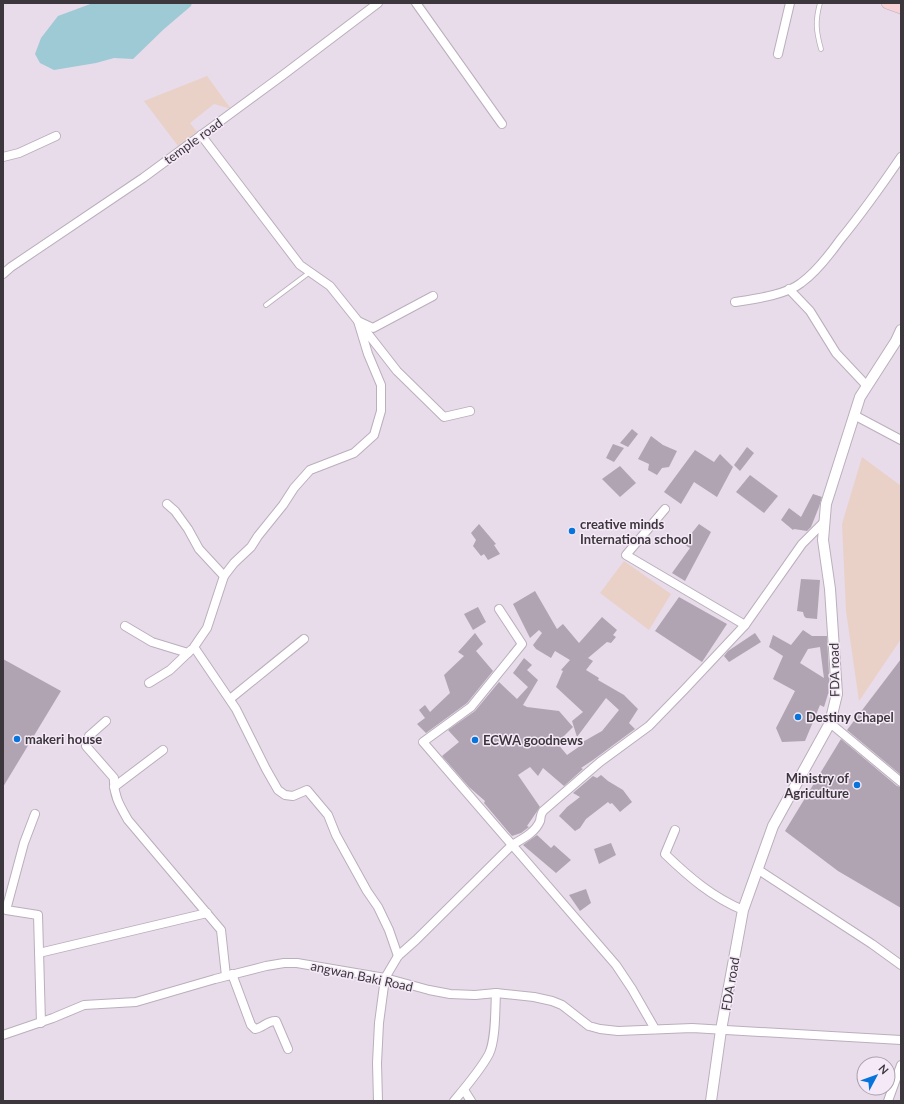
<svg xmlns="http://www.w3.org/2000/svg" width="904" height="1104" viewBox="0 0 904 1104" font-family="Lato,sans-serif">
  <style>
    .industrial { fill: #e9d1c8 }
    .water { fill: #9dcad5 }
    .building { fill: #b0a4b2; fill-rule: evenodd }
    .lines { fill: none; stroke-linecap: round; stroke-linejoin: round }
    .service-casing { stroke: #baafbd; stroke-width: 5.5 }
    .minor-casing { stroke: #baafbd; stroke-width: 10 }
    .tertiary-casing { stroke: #baafbd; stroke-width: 12 }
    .secondary-casing { stroke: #baafbd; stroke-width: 12 }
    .service { stroke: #fff; stroke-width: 4 }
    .minor { stroke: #fff; stroke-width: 8 }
    .tertiary { stroke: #fff; stroke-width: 10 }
    .secondary { stroke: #f7d1d6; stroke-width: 11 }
    .poi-dot { fill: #0674db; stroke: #f5e9f8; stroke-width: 1.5 }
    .labels { text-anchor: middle; stroke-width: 3; stroke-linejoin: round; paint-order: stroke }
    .street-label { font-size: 13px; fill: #3c373d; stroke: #f5e9f8 }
    .poi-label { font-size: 13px; font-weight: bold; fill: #3c373d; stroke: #f5e9f8; text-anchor: start }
  </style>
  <rect width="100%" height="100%" fill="#e8dbea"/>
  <!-- industrial -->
  <g class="industrial">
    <polygon points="207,76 231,109 214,104 190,123 197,132 178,146 144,101"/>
    <polygon points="862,457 901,486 901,639 859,701 846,611 842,524"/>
    <polygon points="624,561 671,594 649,630 600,593"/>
  </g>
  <!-- water -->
  <polygon class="water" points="93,3 192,3 191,6 164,29 133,59 114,58 96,63 54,70 40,63 35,54 41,38 58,16"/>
  <!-- building -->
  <g class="building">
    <polygon points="632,429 638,434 628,447 620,443"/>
    <polygon points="651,436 663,445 677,451 669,467 662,468 657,475 648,470 649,464 638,459"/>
    <polygon points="613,444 624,448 614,462 606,458"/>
    <polygon points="747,447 754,453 740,471 734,465"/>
    <polygon points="695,450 714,462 720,454 733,467 717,497 694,482 681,504 664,492"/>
    <polygon points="620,466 636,483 620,497 602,479"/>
    <polygon points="750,475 778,496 764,513 736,492"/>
    <polygon points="813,494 822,497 819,507 811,527 807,531 794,529 793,530 781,520 789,508 801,517"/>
    <polygon points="479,524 496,544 494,545 500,554 488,560 484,554 481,556 473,546 476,540 471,533"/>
    <polygon points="699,524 711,532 685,581 672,573 690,548 683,544"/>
    <polygon points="801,579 820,580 817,619 806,618 804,616 803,612 797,611"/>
    <polygon points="535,591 557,629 563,624 579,643 602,617 617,630 613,635 616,637 611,643 607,642 588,658 593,661 586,670 599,678 598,680 624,695 638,709 629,723 635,729 593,760 581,768 583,769 564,786 543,768 538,776 530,767 518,775 540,807 527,826 529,827 521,833 512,836 484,803 485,801 469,787 442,756 459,742 448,730 475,711 499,682 517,699 528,687 513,673 524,658 532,665 527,670 538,680 523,705 527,707 559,711 573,727 557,743 567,755 580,746 579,744 602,731 619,710 606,698 577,737 572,721 583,712 556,687 563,671 561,670 570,660 555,651 551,658 536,649 533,645 542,633 539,630 530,638 513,604"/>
    <polygon points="679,597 727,624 702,662 655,631"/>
    <polygon points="478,607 486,622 473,630 464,614"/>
    <path d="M803 630 812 636H827L830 693 828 694 824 707 820 705 805 741 782 742 776 728 795 691 773 679 783 656 769 647 773 635 791 645ZM820 647 823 671 824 678 800 663 808 649Z"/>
    <polygon points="475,633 483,644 476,651 493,671 467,703 426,733 417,724 425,718 419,710 425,705 430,712 450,693 444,675 464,656 458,652"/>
    <polygon points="755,633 761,642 729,662 724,656 728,651"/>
    <polygon points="3,659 61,691 3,787"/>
    <polygon points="901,659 901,775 847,730"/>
    <polygon points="841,739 897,786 901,787 901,908 838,871 785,831"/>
    <polygon points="601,775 608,781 623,790 632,802 620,812 612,803 610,804 608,802 586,819 580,828 575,831 559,816 567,807 580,797 573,793 593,776 597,778"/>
    <polygon points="537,835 551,848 554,845 571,860 556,873 523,845"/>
    <polygon points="611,843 616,855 599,864 594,849"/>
    <polygon points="586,889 591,903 580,911 569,895"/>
  </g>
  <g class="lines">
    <!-- service casing -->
    <g class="service-casing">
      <g id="service">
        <path d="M820 3C815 21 816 31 821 49"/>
        <polyline points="266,305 310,272"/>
      </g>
    </g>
    <!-- minor casing -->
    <g class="minor-casing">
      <g id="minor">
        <polyline points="416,3 502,124"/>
        <polyline points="778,54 790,3"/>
        <polyline points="201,135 300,265 330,286 358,321 373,328 433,296"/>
        <polyline points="3,157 19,153 56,136"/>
        <polyline points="3,274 11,267 143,178 283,75 378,3"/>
        <polyline points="789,289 810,311 836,353 867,386"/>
        <path d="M735 302C754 299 786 295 801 283 815 273 830 254 840 240 862 213 882 185 901 157"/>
        <polyline points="854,415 901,440"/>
        <polyline points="167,504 175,511 188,529 199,549 224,576 207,628 194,647 236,709 266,769 278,790 285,795 293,796 307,790 328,815 336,835 367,891 378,907 389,930 398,956"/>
        <polyline points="665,509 626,555 745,625 802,544 824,522"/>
        <polyline points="224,576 234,563 251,547 258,536 283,505 294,488 310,470 354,453 374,435 381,411 381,385 368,354 358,321 397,371 444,417 470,411"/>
        <polyline points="499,609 522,644 471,707 423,742 616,965 632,989 655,1029"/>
        <polyline points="125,626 152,642 188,653"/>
        <polyline points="149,683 170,670 191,650"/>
        <polyline points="230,699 304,639"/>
        <path d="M106 721 89 736 86 746 114 778C113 795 120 806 128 820L221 930 226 976"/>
        <polyline points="830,723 901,782"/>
        <polyline points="114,787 163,750"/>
        <polyline points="35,814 24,843 6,910 38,915 41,1023"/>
        <path d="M675 830 665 854C689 877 712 897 743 910"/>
        <polyline points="757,869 872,944 901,965"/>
        <polyline points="39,953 207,913"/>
        <path d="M232 974 251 1025 255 1029C263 1028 268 1020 276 1021L288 1049"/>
        <polyline points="3,1035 53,1018 84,1005 136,1002 215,979 266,966 284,963 297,963 385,978 429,990 450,994 475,995 496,993 534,997 552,1001 562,1005 589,1026 600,1029 618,1031 692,1028 901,1040"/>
        <polyline points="464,1090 471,1101"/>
        <path d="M378 1101 377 1063 379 1023 385 978 398 956 416 940 512 845C522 839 535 833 540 821 541 817 540 815 543 811L600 762 649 726 684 690 745 625"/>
        <path d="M454 1101C465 1088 481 1069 489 1054 496 1039 495 1010 496 993"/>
        <polyline points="888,1101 901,1065"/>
      </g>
    </g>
    <!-- tertiary casing -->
    <g class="tertiary-casing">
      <polyline id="tertiary" points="711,1101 721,1030 743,910 773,826 830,723 837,694 830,589 823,540 826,504 860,397 896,341 901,330"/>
    </g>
    <!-- secondary casing -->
    <g class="secondary-casing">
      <polyline id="secondary" points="887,3 901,8"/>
    </g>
    <!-- service -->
    <use href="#service" class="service"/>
    <!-- minor -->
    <use href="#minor" class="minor"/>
    <!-- tertiary -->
    <use href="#tertiary" class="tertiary"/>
    <!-- secondary -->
    <use href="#secondary" class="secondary"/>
  </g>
  <!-- markers -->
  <g class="poi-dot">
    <circle cx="572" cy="531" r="4"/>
    <circle cx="798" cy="717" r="4"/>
    <circle cx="17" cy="739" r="4"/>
    <circle cx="475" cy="740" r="4"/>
    <circle cx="857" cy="785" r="4"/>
  </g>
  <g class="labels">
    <!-- street labels -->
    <g class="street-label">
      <text transform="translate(193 141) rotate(-36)" y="5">temple road</text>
      <text transform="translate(834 670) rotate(-91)" y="5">FDA road</text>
      <text transform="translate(362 976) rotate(12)" y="5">angwan Baki Road</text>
      <text transform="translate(730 984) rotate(-80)" y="5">FDA road</text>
    </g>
    <!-- poi labels -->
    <g class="poi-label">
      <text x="580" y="529">creative minds<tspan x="580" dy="15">Internationa school</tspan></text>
      <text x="806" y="722">Destiny Chapel</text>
      <text x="25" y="744">makeri house</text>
      <text x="483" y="745">ECWA goodnews</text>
      <text x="849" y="783" text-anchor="end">Ministry of<tspan x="849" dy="15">Agriculture</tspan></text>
    </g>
  </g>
  <!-- border -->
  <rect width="904" height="1104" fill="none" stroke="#3c373d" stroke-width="8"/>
  <!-- north arrow -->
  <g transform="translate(876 1076) rotate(49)"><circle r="19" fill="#f5e9f8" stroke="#aba2ad"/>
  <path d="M0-3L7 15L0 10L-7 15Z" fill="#0674db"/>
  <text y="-6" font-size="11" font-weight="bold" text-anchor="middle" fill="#3c373d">N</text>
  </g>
</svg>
